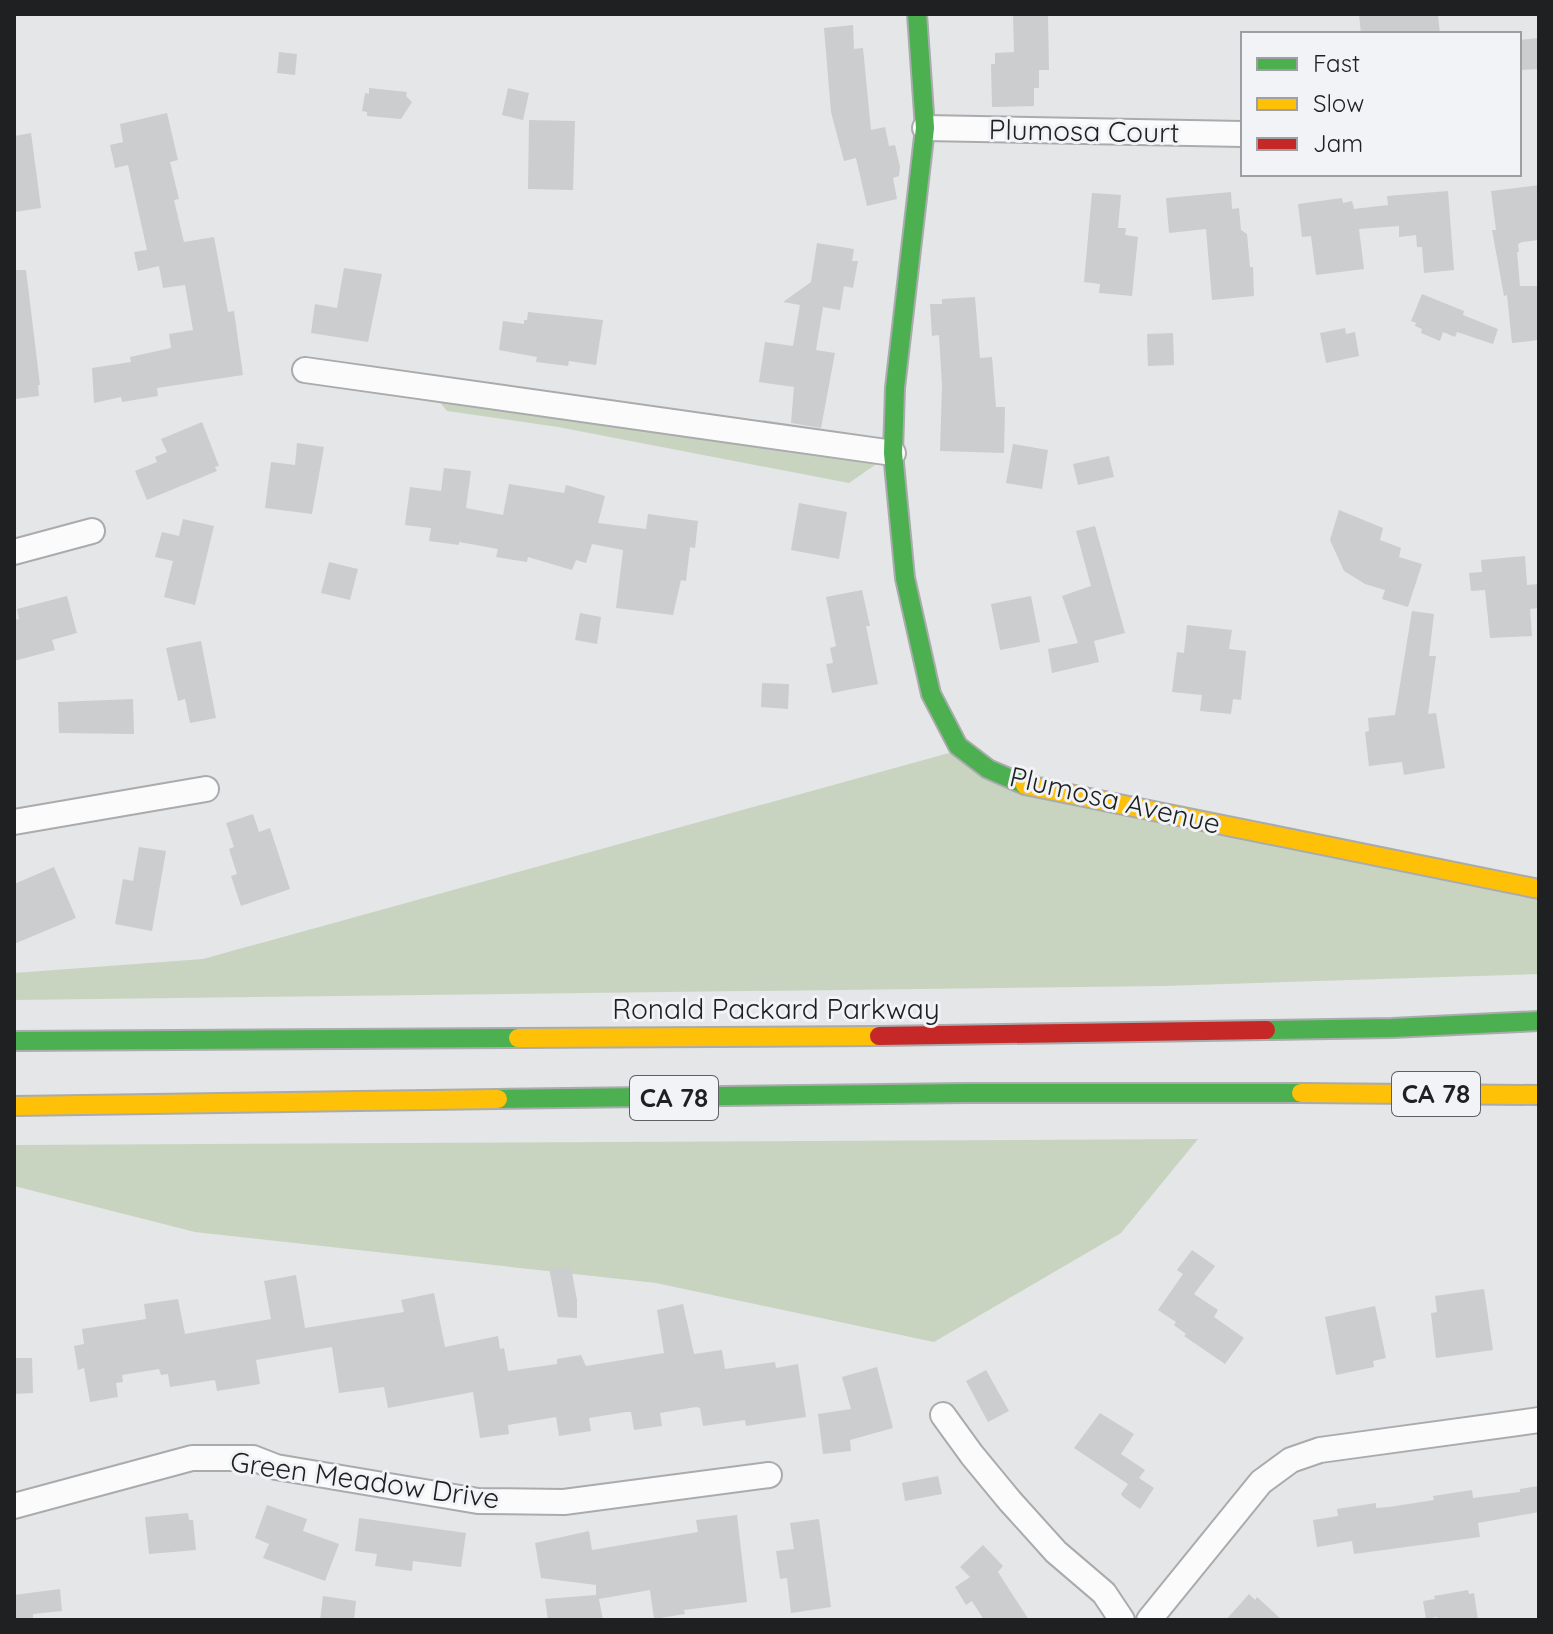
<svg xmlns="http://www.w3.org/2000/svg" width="1553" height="1634" viewBox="0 0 1553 1634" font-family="Quicksand,sans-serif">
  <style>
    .green { fill: #c8d4c0 }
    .building { fill: #cccdce }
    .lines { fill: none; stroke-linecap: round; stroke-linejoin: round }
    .street-casing { stroke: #aaabad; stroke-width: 28 }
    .fast-casing { stroke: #aaabad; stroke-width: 22 }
    .slow-casing { stroke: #aaabad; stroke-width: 22 }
    .jam-casing { stroke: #aaabad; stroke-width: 22 }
    .street { stroke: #fbfbfc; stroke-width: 24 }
    .fast { stroke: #4caf50; stroke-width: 18 }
    .slow { stroke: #ffc107; stroke-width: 18 }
    .jam { stroke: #c62828; stroke-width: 18 }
    .labels { text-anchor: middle; stroke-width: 6; stroke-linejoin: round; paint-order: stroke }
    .shield { fill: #f1f3f6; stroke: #5e5f61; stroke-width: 2 }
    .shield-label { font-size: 26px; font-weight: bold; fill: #1f2021 }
    .street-label { font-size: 28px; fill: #1f2021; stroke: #f1f3f6 }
  </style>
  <rect width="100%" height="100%" fill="#e4e6e8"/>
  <!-- green -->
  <g class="green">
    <polygon points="433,394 888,456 849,483 558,427 447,411"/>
    <polygon points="949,753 1539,900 1539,974 1164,986 14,1000 14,973 203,959"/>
    <polygon points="1198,1139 1121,1233 934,1342 656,1283 195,1232 14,1186 14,1145"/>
  </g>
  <!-- building -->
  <g class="building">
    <polygon points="1013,14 1048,14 1049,70 1039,70 1039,88 1034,88 1034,106 992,107 991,64 995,64 995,53 1014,52"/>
    <polygon points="1359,14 1438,14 1440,34 1361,34"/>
    <polygon points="853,25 854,49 863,48 871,130 885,127 889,146 895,145 900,167 899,176 893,178 897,199 867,206 856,158 844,161 831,112 824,28"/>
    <polygon points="1539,38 1539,69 1519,70 1519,40"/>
    <polygon points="279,52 297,54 295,75 277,73"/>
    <polygon points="369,88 407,92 406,96 412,102 401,119 367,116 367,112 362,111 365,93 369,94"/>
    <polygon points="508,88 529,93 523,120 502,115"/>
    <polygon points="167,113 178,160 170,162 179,199 174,200 184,242 214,237 228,312 234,311 243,375 157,388 158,396 122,402 121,397 94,403 92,368 131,362 130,357 171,348 169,334 193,330 185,285 163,288 159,266 138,271 134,252 147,250 128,165 115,168 110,145 123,142 120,124"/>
    <polygon points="529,120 575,121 573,190 528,189"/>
    <polygon points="31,133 41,208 14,212 14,136"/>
    <polygon points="1539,185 1539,240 1522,242 1518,244 1519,252 1517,252 1520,286 1539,286 1539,340 1512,343 1507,295 1504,296 1492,230 1496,230 1491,191"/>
    <polygon points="1448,191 1454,270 1424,273 1422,247 1417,247 1416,235 1399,237 1399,226 1359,229 1364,269 1316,275 1311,236 1302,237 1298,204 1342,198 1343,203 1352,201 1354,209 1388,205 1387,196"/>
    <polygon points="1231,192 1232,209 1239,208 1241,230 1247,234 1250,267 1253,267 1254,296 1212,300 1206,229 1169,233 1166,198"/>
    <polygon points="1092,193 1121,195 1118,228 1126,228 1125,235 1138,237 1132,296 1099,293 1100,284 1084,282"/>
    <polygon points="817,243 854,249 852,261 858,261 853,288 844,286 840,310 823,307 816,350 835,353 821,428 791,423 794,387 759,382 765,342 793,346 800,305 783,302 811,282"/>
    <polygon points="344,268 382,274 368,342 311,333 315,304 337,308"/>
    <polygon points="14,270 26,270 40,385 38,385 39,396 14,399"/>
    <polygon points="1422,294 1464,311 1463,315 1498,329 1493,344 1457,332 1455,337 1443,332 1440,341 1421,333 1422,329 1415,326 1416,323 1411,321"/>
    <polygon points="975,297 980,358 992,357 996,407 1005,407 1004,453 940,451 942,386 939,335 932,336 930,304 942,304 942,299"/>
    <polygon points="528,312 603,320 596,365 569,361 568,366 536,362 537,357 499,350 503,321 524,324 524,320 527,320"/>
    <polygon points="1345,328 1346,334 1355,332 1359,356 1326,363 1320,333"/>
    <polygon points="1173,333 1174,365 1148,366 1147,334"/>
    <polygon points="202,422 219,466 215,467 217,471 147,500 135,471 157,462 155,457 167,452 161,439"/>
    <polygon points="297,443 324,447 312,514 265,508 271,462 295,465"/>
    <polygon points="1013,444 1048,450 1042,489 1006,483"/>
    <polygon points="1109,456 1114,477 1078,485 1073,464"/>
    <polygon points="444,468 471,471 466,508 503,515 509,484 564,493 566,485 605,496 598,523 646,529 648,514 698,521 695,548 690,547 686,581 681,580 673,615 616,608 623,550 592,544 586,563 576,560 572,570 528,557 527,562 496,557 498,549 459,542 459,545 429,541 431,528 405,525 410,487 441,491"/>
    <polygon points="799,503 847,512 839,559 791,550"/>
    <polygon points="1339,510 1383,528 1380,540 1401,548 1399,557 1422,564 1408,607 1382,599 1385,590 1365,584 1344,571 1330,540"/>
    <polygon points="183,519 214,526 195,605 164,597 173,561 155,557 162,532 179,536"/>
    <polygon points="1095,526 1125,633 1094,641 1099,662 1052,673 1048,649 1078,643 1062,596 1091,586 1076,531"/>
    <polygon points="1525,556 1527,585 1538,584 1539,597 1539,608 1530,609 1532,636 1490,638 1485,590 1471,591 1469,573 1482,572 1481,560"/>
    <polygon points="329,562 358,569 350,600 321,593"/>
    <polygon points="862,590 870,626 866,626 878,684 832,693 826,664 833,663 830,648 836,646 826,597"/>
    <polygon points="67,596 77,633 52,640 55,650 14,661 14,620 19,619 17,609"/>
    <polygon points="1031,596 1040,642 1000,650 991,604"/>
    <polygon points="1412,611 1434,614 1429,656 1436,656 1428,714 1436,713 1445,768 1404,775 1402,762 1369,766 1365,732 1369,731 1368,718 1395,715"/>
    <polygon points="580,613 601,617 597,644 575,640"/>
    <polygon points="1187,625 1232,630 1229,649 1246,651 1241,700 1233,699 1231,714 1200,711 1202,695 1172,692 1177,652 1184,653"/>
    <polygon points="201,641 216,718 190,723 185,699 178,701 166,648"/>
    <polygon points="762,683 789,684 788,709 761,707"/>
    <polygon points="133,699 134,734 59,733 58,702"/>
    <polygon points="253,814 259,832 270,828 290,889 241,906 231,876 237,874 229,849 234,847 226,823"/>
    <polygon points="139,847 166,851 152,931 115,924 123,879 133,881"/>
    <polygon points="54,867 76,918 14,944 14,884"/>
    <polygon points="1192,1250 1215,1266 1194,1294 1218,1310 1214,1317 1244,1338 1225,1364 1184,1336 1186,1334 1174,1325 1176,1322 1158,1310 1183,1274 1177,1270"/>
    <polygon points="549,1267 571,1267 577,1300 577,1318 558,1317"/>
    <polygon points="296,1275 305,1328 404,1312 401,1300 434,1293 445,1347 498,1336 500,1349 504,1348 508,1371 557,1364 557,1359 581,1355 586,1366 664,1353 657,1310 683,1304 694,1354 722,1350 725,1369 775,1362 776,1368 798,1364 806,1417 746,1426 745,1420 703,1426 700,1408 696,1407 660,1413 662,1426 634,1430 631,1412 626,1412 589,1418 591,1431 559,1436 556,1417 508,1425 509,1434 480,1438 473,1392 388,1408 384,1387 339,1393 332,1347 256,1360 260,1384 217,1391 215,1380 170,1387 168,1374 161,1375 159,1369 122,1375 123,1382 116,1383 118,1397 90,1402 84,1368 78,1370 74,1346 84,1344 82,1329 146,1319 144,1304 178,1299 185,1334 271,1319 264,1281"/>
    <polygon points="1484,1289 1493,1350 1436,1358 1431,1313 1437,1312 1435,1296"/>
    <polygon points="1375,1306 1386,1358 1373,1361 1374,1367 1336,1375 1325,1317"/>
    <polygon points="14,1358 32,1358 33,1393 14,1394"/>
    <polygon points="877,1367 893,1428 850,1440 851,1451 823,1454 818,1414 851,1409 842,1377"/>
    <polygon points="986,1370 1009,1411 988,1422 966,1381"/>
    <polygon points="1100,1413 1134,1434 1121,1454 1145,1470 1139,1478 1154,1488 1140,1509 1123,1497 1121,1494 1128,1484 1074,1448"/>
    <polygon points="938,1476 942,1494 905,1501 902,1483"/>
    <polygon points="1539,1486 1539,1512 1478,1523 1480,1537 1354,1554 1352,1541 1317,1547 1313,1520 1338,1516 1337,1509 1376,1503 1376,1508 1389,1507 1434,1500 1433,1496 1472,1490 1473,1498 1520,1492 1520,1489"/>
    <polygon points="267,1505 307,1519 303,1531 339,1544 325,1581 263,1558 269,1544 255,1538"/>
    <polygon points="188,1513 189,1520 193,1520 196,1550 149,1554 145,1517"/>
    <polygon points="737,1515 747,1602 684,1610 685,1614 654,1619 650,1590 599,1599 603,1620 548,1620 545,1599 596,1595 596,1585 541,1578 535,1543 589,1531 592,1550 698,1532 696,1520"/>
    <polygon points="359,1518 466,1533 461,1567 413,1561 412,1571 375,1566 377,1554 355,1551"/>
    <polygon points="819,1519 831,1607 791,1613 787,1578 780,1579 776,1551 794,1549 790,1523"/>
    <polygon points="983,1545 1003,1566 998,1572 1029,1620 984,1620 972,1601 966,1605 955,1587 970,1577 960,1567"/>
    <polygon points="60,1589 62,1611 33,1614 33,1620 14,1620 14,1595"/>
    <polygon points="1468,1590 1469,1594 1474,1593 1478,1620 1438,1620 1437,1617 1426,1619 1423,1601 1435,1599 1434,1596"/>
    <polygon points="1249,1594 1255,1600 1257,1597 1282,1620 1226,1620"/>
    <polygon points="323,1596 356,1601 354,1620 320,1620"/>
  </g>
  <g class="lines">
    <!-- street casing -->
    <g class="street-casing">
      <g id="street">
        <polyline points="925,128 1243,134"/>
        <polyline points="305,370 893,453"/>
        <polyline points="14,552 92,531"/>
        <polyline points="14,822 206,789"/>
        <polyline points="943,1415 972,1455 1010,1501 1056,1552 1104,1593 1122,1620"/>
        <polyline points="14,1506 192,1458 253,1458 276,1467 478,1501 564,1502 769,1475"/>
        <polyline points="1149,1620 1261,1482 1291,1460 1320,1450 1539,1420"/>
      </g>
    </g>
    <!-- fast casing -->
    <g class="fast-casing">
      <g id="fast">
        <polyline points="917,14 925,128 895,388 893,453 905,578 931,694 958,746 988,769 1025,785"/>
        <polyline points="1266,1030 1392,1028 1539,1021"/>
        <polyline points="14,1041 518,1038"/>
        <polyline points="498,1099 967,1093 1301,1093"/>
      </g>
    </g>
    <!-- slow casing -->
    <g class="slow-casing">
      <g id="slow">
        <polyline points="1025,785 1539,889"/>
        <polyline points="518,1038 879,1036"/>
        <polyline points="1301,1093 1539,1095"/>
        <polyline points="14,1106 498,1099"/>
      </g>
    </g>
    <!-- jam casing -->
    <g class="jam-casing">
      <polyline id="jam" points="879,1036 1266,1030"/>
    </g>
    <!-- street -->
    <use href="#street" class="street"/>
    <!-- fast -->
    <use href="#fast" class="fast"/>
    <!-- slow -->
    <use href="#slow" class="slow"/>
    <!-- jam -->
    <use href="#jam" class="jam"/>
  </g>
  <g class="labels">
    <!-- shield labels -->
    <g class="shield">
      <rect x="1392" y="1072" width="88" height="44" rx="6"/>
      <rect x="630" y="1076" width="88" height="44" rx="6"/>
    </g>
    <g class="shield-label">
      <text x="1436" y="1103">CA 78</text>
      <text x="674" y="1107">CA 78</text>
    </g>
    <!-- street labels -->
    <g class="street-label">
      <text transform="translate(1084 131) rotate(1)" y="10">Plumosa Court</text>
      <text transform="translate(1115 800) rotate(13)" y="10">Plumosa Avenue</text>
      <text x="776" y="1019">Ronald Packard Parkway</text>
      <text transform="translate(365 1480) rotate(8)" y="10">Green Meadow Drive</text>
    </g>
  </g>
  <!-- border -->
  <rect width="1553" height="1634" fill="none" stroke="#1f2021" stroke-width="32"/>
  <!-- legend -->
  <rect x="1241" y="32" width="280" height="144" fill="#f1f3f6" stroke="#9d9fa1" stroke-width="2"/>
  <rect x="1257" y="58" width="40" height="12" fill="#4caf50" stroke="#9d9fa1" stroke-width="2"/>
  <text x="1313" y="72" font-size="24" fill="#1f2021">Fast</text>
  <rect x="1257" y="98" width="40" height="12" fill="#ffc107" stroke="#9d9fa1" stroke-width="2"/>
  <text x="1313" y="112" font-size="24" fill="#1f2021">Slow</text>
  <rect x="1257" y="138" width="40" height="12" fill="#c62828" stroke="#9d9fa1" stroke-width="2"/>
  <text x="1313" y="152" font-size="24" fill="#1f2021">Jam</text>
</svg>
